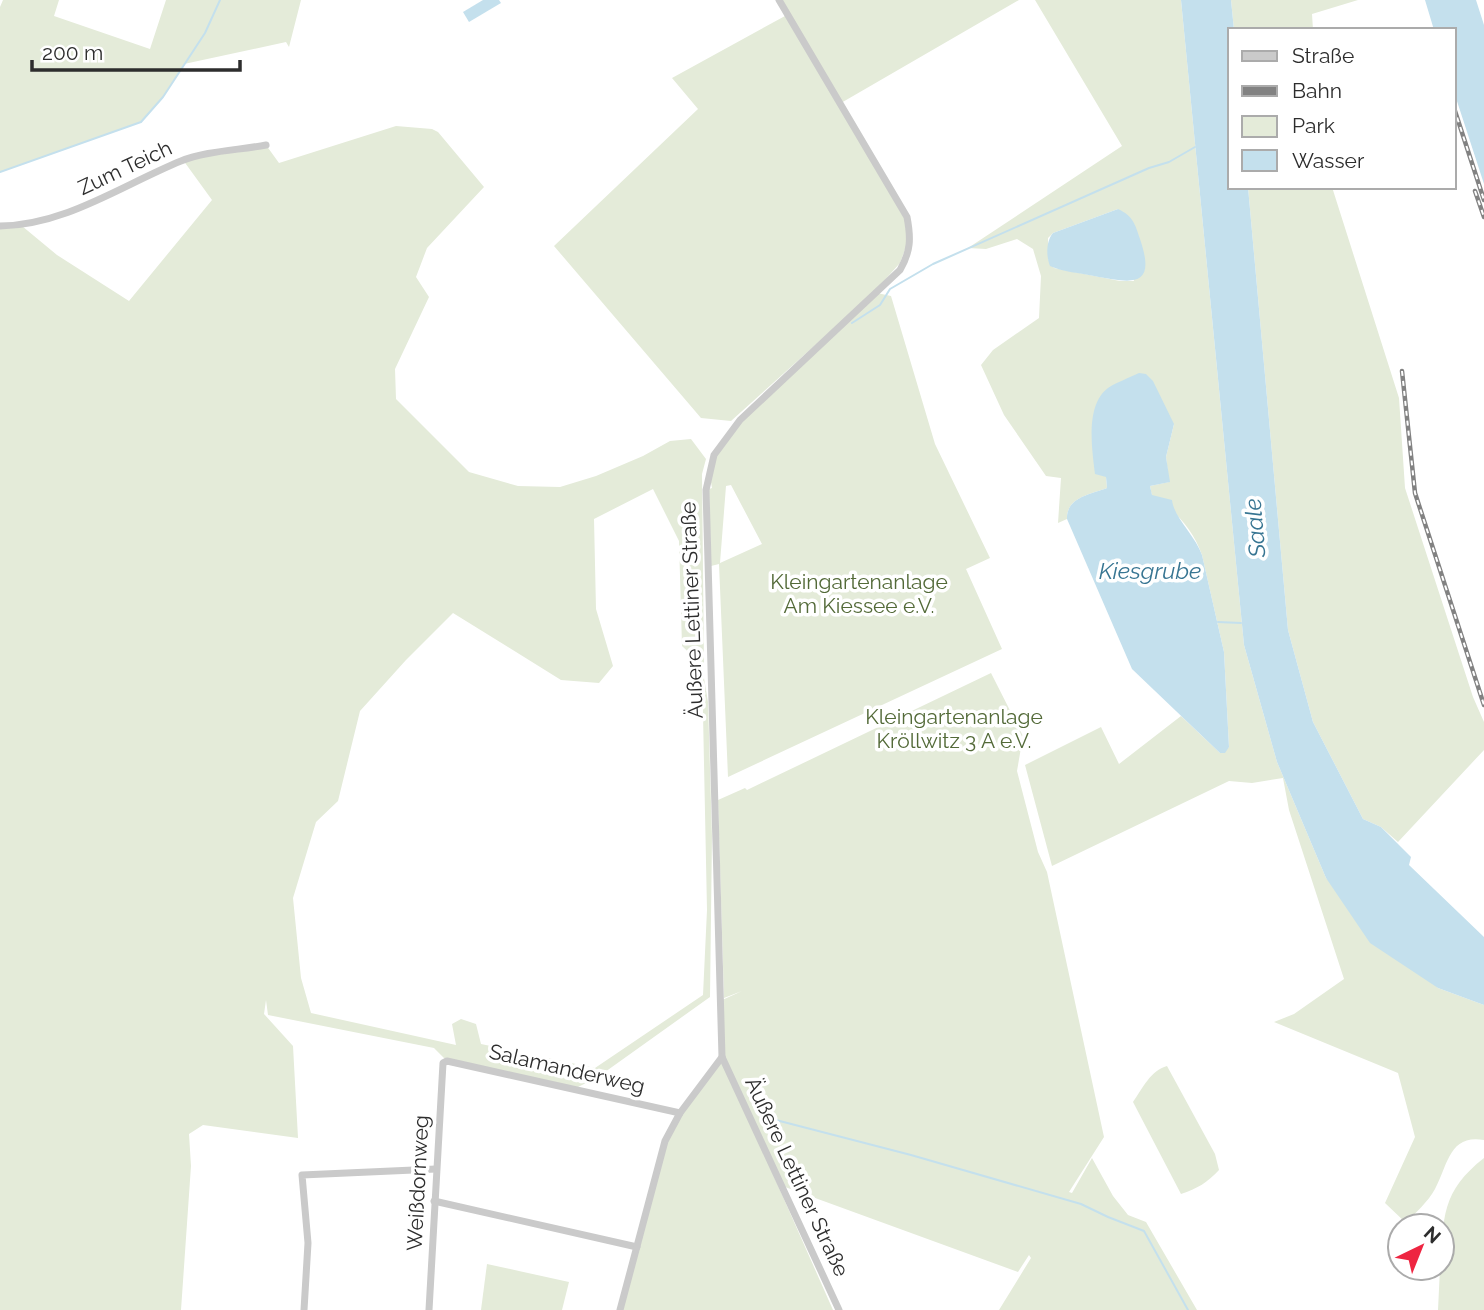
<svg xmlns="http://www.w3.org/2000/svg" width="1484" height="1310" viewBox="0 0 1484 1310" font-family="Raleway,sans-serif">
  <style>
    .green { fill: #e4ebd9; fill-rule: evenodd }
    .water { fill: #c4e0ed }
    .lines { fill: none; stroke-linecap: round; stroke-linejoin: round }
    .stream { stroke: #c4e0ed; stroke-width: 2 }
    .minor { stroke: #cacaca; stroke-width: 7 }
    .rail-casing { stroke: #828282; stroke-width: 4.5 }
    .rail { stroke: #fff; stroke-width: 2; stroke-dasharray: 5; stroke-linecap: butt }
    .labels { text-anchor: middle; stroke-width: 7; stroke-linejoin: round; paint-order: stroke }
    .street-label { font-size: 21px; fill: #2d2d2d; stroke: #fff }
    .park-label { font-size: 21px; fill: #536a38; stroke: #fff }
    .water-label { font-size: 23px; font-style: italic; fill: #377592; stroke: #fff }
  </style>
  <rect width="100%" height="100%" fill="#fff"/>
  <!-- green -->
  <g class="green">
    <polygon points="3,0 59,0 54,16 150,49 166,0 301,0 289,47 286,42 184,64 163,97 141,122 0,172 0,7"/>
    <polygon points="776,0 1019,0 841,103 905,216 910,236 900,263 874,292 731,421 701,418 554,246 698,109 672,78 785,16"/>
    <path d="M1035 0H1181L1244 645 1277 762 1326 878 1438 988 1484 1005V1140C1449 1134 1448 1165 1435 1189 1428 1202 1415 1213 1406 1223L1385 1203 1415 1137 1398 1073 1274 1022 1294 1014 1344 979 1289 810 1283 778 1252 783 1229 781 1052 866 1025 765 1101 727 1119 764 1181 716 1220 753 1229 747 1224 652 1202 555C1193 529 1175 510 1152 496L1150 486 1169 482 1166 457 1174 424 1106 477 1107 488C1092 494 1066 497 1067 519L1058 523 1061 478 1046 476 1004 415 981 365 993 350 1039 318 1041 276 1033 249 1017 239 986 249 968 248 1122 146ZM1118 209 1134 281H1120L1054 268 1048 259V238L1053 233Z"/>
    <polygon points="1231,0 1358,0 1312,14 1313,30 1234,30"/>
    <path d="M396 126 432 129 438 132 484 187 427 248 416 277 429 297 395 369 396 399 469 472 518 486 560 487 596 476 643 456 670 441 691 439 706 459 702 474 704 667 702 666 708 702 712 836 710 997 598 1077 576 1088 447 1061 434 1048 268 1015 266 1000 264 1014 293 1046 298 1138 203 1125 189 1134 191 1166 181 1310H0V226H22L57 255 129 301 212 200 183 160 266 145 279 163ZM653 489 679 541 682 646 702 665 707 910 703 995 595 1068 481 1044 476 1024 461 1019 452 1024 456 1045 311 1013 301 978 293 898 316 822 338 801 360 711 406 660 453 613 561 680 599 683 613 666 596 609 594 519Z"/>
    <polygon points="1248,187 1332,187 1399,398 1405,488 1473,697 1484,722 1484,750 1398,842 1381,827 1363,819 1313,722 1288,630"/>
    <path d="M877 293 891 296 935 444 990 558 966 569 1002 649 728 777 719 564 711 566 709 489 712 488 709 471 714 455 740 420ZM731 485 762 544 720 563 726 486Z"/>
    <polygon points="991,673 1023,736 1017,771 1038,852 1047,872 1104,1137 1069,1192 1072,1193 1092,1158 1113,1196 1128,1215 1146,1222 1197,1310 999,1310 1031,1258 1029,1255 1018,1272 785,1187 725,1066 833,1310 620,1310 665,1141 676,1120 722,1059 720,1001 742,991 724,998 718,800 745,788 747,790"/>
    <path d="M1167 1066 1215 1154 1219 1170C1208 1182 1197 1189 1181 1194L1133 1102C1142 1089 1151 1070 1167 1066Z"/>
    <path d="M1484 1158V1310H1438L1440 1268H1442C1442 1218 1442 1191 1484 1158Z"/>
    <polygon points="487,1264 569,1282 562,1310 481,1310"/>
  </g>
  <!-- water -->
  <g class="water">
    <polygon points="483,0 499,0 501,3 469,22 463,12"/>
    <polygon points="1181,0 1231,0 1234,30 1230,30 1230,187 1248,187 1288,630 1313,722 1363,819 1381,827 1411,857 1409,865 1484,937 1484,1005 1438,988 1370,943 1326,878 1277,762 1244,645"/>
    <polygon points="1425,0 1476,0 1484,25 1484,184 1454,92 1454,30 1434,30"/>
    <path d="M1118 209C1133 216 1135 224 1140 239 1157 289 1132 283 1094 276 1080 273 1063 272 1050 266 1046 256 1046 241 1053 233Z"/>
    <path d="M1139 373 1146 374 1153 381 1174 424 1166 457 1170 482 1150 486 1152 495 1172 500C1174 518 1195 535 1202 555L1224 652 1229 747 1225 753H1220L1132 669 1067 519C1066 497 1092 494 1107 488L1106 477 1095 474C1092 449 1085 405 1108 388 1117 382 1129 378 1139 373Z"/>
  </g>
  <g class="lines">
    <!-- stream -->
    <g class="stream">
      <polyline points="0,172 141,122 163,97 205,33 220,0"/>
      <polyline points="852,323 880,305 890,289 933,264 1149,168 1169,162 1195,147"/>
      <polyline points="1218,622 1241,623"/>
      <polyline points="772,1119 911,1155 1081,1204 1108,1217 1144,1231 1188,1310"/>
    </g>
    <!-- minor -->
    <g class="minor">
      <path d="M779 0 907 217C911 238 911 251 900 270L740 420 714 455 706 490 722 1057 839 1310"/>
      <path d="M0 226C66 225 122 185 181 161 205 151 240 150 266 145"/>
      <polyline points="434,1201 637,1247"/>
      <polyline points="304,1310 308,1243 302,1175 436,1169"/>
      <polyline points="429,1310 443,1063 447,1061 680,1113"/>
      <polyline points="620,1310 665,1141 680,1113 722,1057"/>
    </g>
    <!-- rail casing -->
    <g class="rail-casing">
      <g id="rail">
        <polyline points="1454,108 1484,200"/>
        <polyline points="1475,191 1484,217"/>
        <polyline points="1402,371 1415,493 1484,705"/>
      </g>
    </g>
    <!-- rail -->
    <use href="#rail" class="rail"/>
  </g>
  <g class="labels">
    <!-- street labels -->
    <g class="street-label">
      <text transform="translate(125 168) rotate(-25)" y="7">Zum Teich</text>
      <text transform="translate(692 610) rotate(-92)" y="7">Äußere Lettiner Straße</text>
      <text transform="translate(567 1069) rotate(13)" y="7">Salamanderweg</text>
      <text transform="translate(797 1177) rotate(65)" y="7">Äußere Lettiner Straße</text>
      <text transform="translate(418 1183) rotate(-87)" y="7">Weißdornweg</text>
    </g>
    <!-- park labels -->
    <g class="park-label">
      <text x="859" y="589">Kleingartenanlage<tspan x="859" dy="24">Am Kiessee e.V.</tspan></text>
      <text x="954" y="724">Kleingartenanlage<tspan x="954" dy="24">Kröllwitz 3 A e.V.</tspan></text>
    </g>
    <!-- water labels -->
    <g class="water-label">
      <text transform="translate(1255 528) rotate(-95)" y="8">Saale</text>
      <text x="1150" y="579">Kiesgrube</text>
    </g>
  </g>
  <!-- legend -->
  <rect x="1228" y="28" width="228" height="161" fill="#ffffff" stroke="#ababab" stroke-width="2"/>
  <rect x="1242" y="51" width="35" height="10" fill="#cacaca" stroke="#ababab" stroke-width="2"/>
  <text x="1292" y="63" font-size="21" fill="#2d2d2d">Straße</text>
  <rect x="1242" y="86" width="35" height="10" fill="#828282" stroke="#ababab" stroke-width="2"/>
  <text x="1292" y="98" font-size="21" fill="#2d2d2d">Bahn</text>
  <rect x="1242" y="116" width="35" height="21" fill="#e4ebd9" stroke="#ababab" stroke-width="2"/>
  <text x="1292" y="133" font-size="21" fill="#2d2d2d">Park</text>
  <rect x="1242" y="150" width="35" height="21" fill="#c4e0ed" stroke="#ababab" stroke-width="2"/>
  <text x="1292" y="168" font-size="21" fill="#2d2d2d">Wasser</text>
  <!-- north arrow -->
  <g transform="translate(1421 1247) rotate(43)"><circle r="33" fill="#ffffff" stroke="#ababab" stroke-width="2"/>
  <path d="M0-5L12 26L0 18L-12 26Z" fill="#ee2541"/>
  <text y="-10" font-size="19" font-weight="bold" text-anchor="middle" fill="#2d2d2d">N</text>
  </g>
  <!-- scale -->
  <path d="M32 60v10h208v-10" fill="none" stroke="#2d2d2d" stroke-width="3.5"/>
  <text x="42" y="60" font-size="21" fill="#2d2d2d" stroke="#ffffff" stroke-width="5" paint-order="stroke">200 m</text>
</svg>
